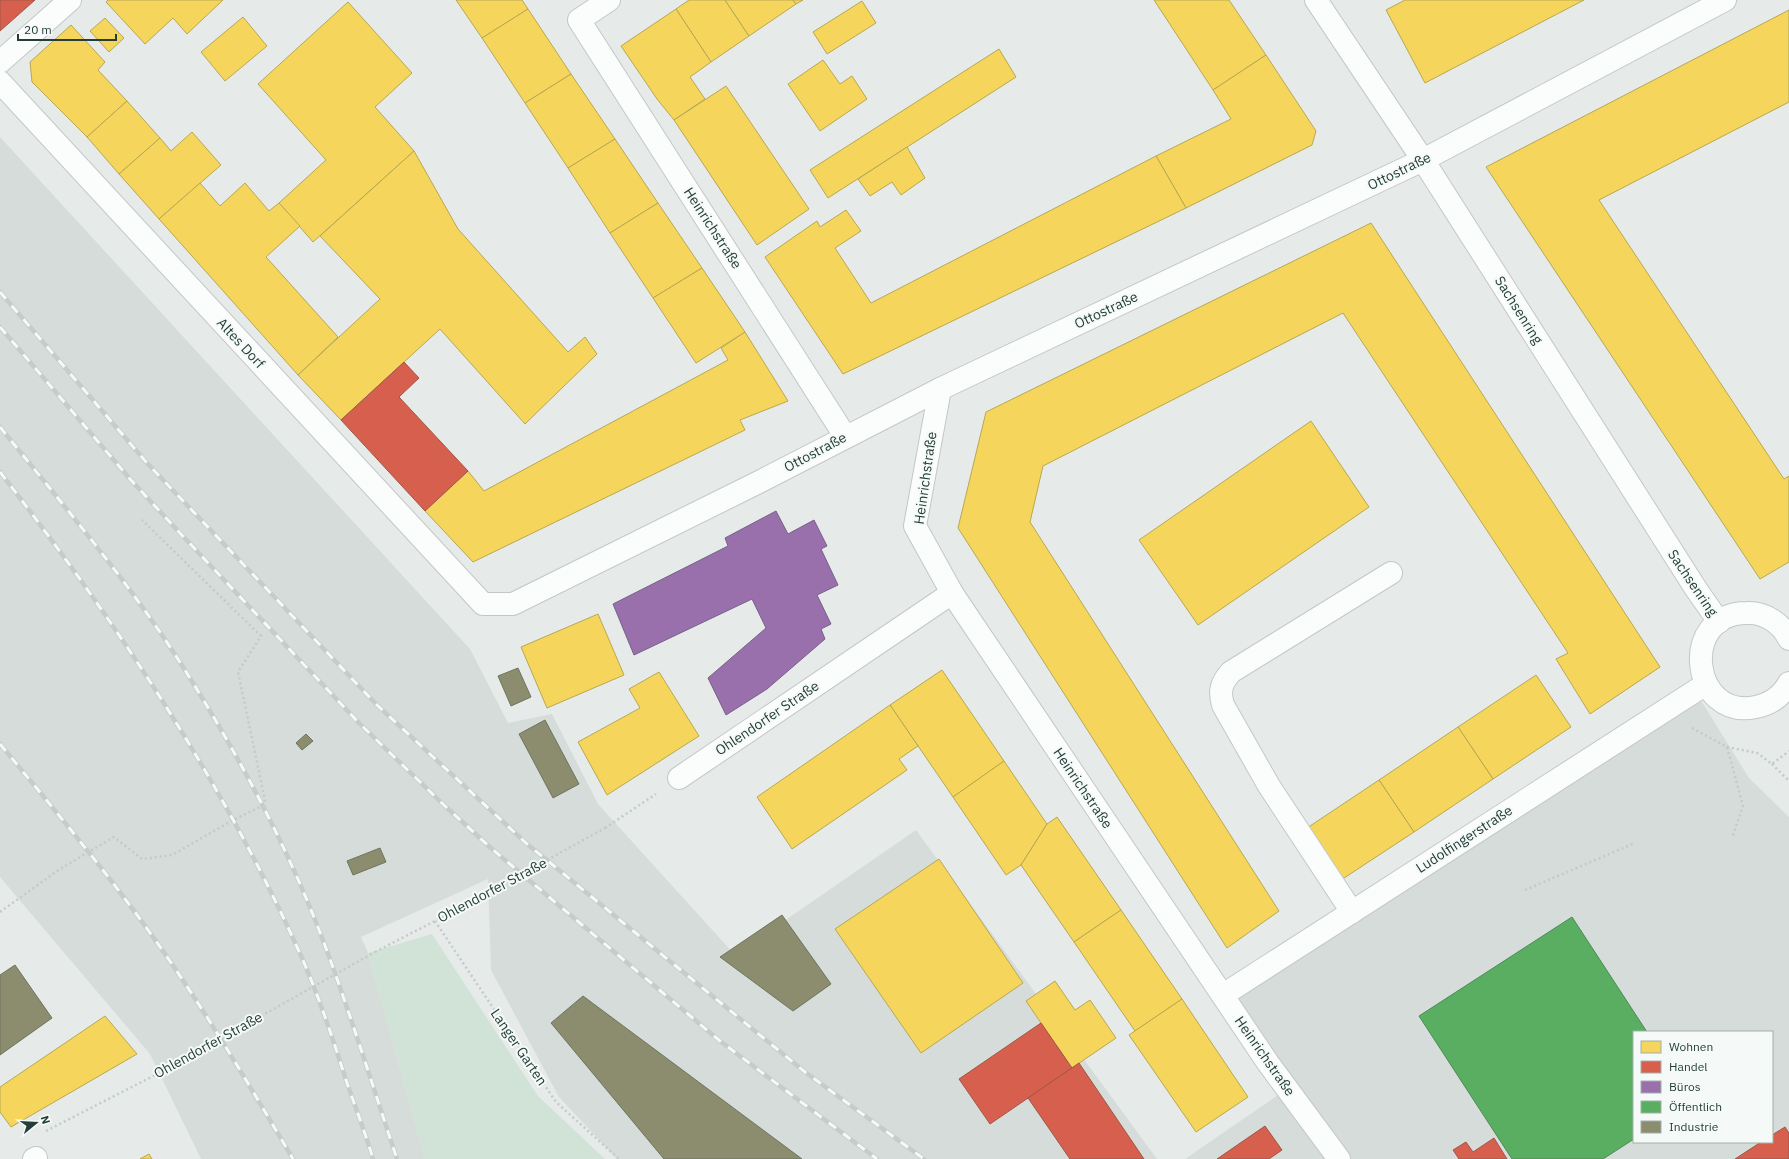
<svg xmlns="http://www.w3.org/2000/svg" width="1789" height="1159" viewBox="0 0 1789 1159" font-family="'IBM Plex Sans',sans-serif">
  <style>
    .built { fill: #d5dcd9; fill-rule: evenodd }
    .green { fill: #d1e3d7 }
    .homes { fill: #f6d55c; stroke: #b7a852 }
    .shops { fill: #d6604d; stroke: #a15647 }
    .offices { fill: #9970ab; stroke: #766189 }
    .public { fill: #5aae61; stroke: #4a8c55 }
    .industry { fill: #8c8c6e; stroke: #6d755e }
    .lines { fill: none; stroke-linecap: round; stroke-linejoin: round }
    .minor-casing { stroke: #c3c8c6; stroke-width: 24 }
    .path { stroke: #c2cbc9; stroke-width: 2.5; stroke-dasharray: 2 3; stroke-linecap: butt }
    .minor { stroke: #fbfcfc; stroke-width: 22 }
    .rail-casing { stroke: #c7ccca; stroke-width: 4.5 }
    .rail { stroke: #f5faf8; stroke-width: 3; stroke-dasharray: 9; stroke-linecap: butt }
    .path-bridge { stroke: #c2cbc9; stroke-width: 2.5; stroke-dasharray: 2 3; stroke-linecap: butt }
    .labels { text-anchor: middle; stroke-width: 4; stroke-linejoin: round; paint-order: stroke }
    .street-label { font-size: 14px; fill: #253e39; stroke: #f5faf8 }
  </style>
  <rect width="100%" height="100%" fill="#e6ebe9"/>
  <!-- built -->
  <g class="built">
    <polygon points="0,137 470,649 508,723 552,714 598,804 735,955 916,830 1157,1159 617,1159 559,1097 491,970 488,879 361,937 368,953 425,1159 201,1159 150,1054 0,877"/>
    <path d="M1700 699 1749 778 1789 817V1159H1185L1281 1093 1221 1008ZM1634 1032H1772V1142H1634Z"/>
  </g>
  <!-- green -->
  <polygon class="green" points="432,934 538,1096 605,1159 425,1159 368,953"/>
  <!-- homes -->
  <g class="homes">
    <polygon points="108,0 223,0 187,34 173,18 145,44 106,2"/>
    <polygon points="456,0 522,0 528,9 482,38"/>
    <polygon points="689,0 725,0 749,36 711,62 676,9"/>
    <polygon points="725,0 793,0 796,4 749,36"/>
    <polygon points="793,0 803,0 796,4"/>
    <polygon points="1154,0 1229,0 1266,55 1213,90"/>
    <polygon points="1405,0 1584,0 1425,83 1386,10"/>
    <polygon points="862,1 876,23 827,54 813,32"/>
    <polygon points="348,2 412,73 375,107 414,151 313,242 279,203 326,160 258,84"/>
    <polygon points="528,9 571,74 525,103 482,38"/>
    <polygon points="676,9 711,62 690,77 705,99 674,120 657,99 621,46"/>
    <polygon points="1789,10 1789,102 1599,200 1784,479 1789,476 1789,562 1760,579 1486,167"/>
    <polygon points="243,17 267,46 225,81 201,52"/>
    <polygon points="105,18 124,38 109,52 90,31"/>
    <polygon points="71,25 105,62 98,70 127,101 87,137 32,82 30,62"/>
    <polygon points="999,49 1016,77 828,198 810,170"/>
    <polygon points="1266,55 1316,131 1312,145 1186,208 1156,156 1231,119 1213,90"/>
    <polygon points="823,60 840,84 852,76 867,99 820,131 788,84"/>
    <polygon points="571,74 615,139 568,168 525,103"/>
    <polygon points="726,86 809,209 757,245 674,120"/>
    <polygon points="127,101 160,138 119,174 87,137"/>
    <polygon points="192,132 221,165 159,219 119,174 160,138 171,151"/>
    <polygon points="615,139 658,203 610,233 568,168"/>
    <polygon points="907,147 925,178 901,195 892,182 870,196 858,179"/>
    <polygon points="414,151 458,229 568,352 585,337 597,354 525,424 440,329 341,420 298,375 380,299 320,236"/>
    <polygon points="1156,156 1186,208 843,374 765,257 817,221 820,227 846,210 861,231 835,248 871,303"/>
    <polygon points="200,183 220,206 245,183 269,211 279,203 300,226 266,257 338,337 298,375 159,219"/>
    <polygon points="658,203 702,268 653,298 610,233"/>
    <polygon points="1371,223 1660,667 1590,714 1556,659 1568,653 1343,313 1043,466 1030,522 1279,911 1227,948 958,528 986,412"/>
    <polygon points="702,268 745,332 696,363 653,298"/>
    <polygon points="745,332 788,401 740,420 745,430 473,562 425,511 468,471 484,491 728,360 721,348"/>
    <polygon points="1311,421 1369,507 1198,625 1139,540"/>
    <polygon points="598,614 624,675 547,708 521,647"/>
    <polygon points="942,670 1004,761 953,797 890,705"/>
    <polygon points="659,672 699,736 607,795 578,742 640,708 629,689"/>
    <polygon points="1536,675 1571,727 1493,779 1458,727"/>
    <polygon points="890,705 918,746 899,759 907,770 792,849 757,797"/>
    <polygon points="1458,727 1493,779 1414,832 1379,780"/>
    <polygon points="1004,761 1047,824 1021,865 1006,875 953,797"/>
    <polygon points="1379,780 1414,832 1335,884 1301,832"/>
    <polygon points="1057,817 1121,910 1074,942 1021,865 1047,824"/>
    <polygon points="939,859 1023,983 921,1053 835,929"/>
    <polygon points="1121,910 1182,999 1135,1031 1074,942"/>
    <polygon points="1055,981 1075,1010 1090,1000 1116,1038 1072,1068 1026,1001"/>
    <polygon points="1182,999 1248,1097 1196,1132 1129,1035"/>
    <polygon points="105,1016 137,1054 11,1127 0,1112 0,1087"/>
    <polygon points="149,1154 152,1159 140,1159"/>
  </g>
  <!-- shops -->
  <g class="shops">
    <polygon points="0,0 35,0 0,31"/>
    <polygon points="404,362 419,378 399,397 468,471 425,511 341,420"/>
    <polygon points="1041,1023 1072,1068 990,1124 959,1079"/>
    <polygon points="1079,1063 1144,1159 1070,1159 1028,1098"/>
    <polygon points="1265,1126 1282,1150 1269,1159 1217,1159"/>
    <polygon points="1785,1127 1789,1133 1789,1159 1735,1159 1761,1142 1772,1142 1772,1135"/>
    <polygon points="1494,1138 1507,1159 1459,1159 1453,1150 1466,1142 1473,1152"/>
  </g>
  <!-- offices -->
  <polygon class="offices" points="776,511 788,534 814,520 827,546 821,549 838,585 817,595 831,624 821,629 825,639 767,689 726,715 708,678 766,628 752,599 634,655 613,604 728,546 725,538"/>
  <!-- public -->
  <polygon class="public" points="1572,917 1647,1032 1634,1032 1634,1139 1603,1159 1512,1159 1419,1016"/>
  <!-- industry -->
  <g class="industry">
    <polygon points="518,668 531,697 511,706 498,676"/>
    <polygon points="545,720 579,784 553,798 519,734"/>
    <polygon points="306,734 313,741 302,750 296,743"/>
    <polygon points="380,848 386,862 353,875 347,861"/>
    <polygon points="782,915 831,984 793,1011 720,957"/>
    <polygon points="15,965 52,1018 0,1055 0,975"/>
    <polygon points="583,996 802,1159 664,1159 551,1023"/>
  </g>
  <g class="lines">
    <!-- minor casing -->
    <g class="minor-casing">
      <g id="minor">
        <polyline points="609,0 579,20 845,436"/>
        <polyline points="1316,0 1423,160 1696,589 1719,622"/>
        <polyline points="0,62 70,0"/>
        <polyline points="0,82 483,604 513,604 761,481 940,389 1423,160 1725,0"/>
        <polyline points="940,389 915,526 952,593 968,617 1268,1063 1339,1159"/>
        <path d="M1789 639C1782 624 1765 612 1747 613 1678 613 1691 721 1756 707 1770 704 1782 696 1789 683"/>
        <polyline points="679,778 952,593"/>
        <path d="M1352 912 1269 786 1223 705C1219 691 1221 683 1231 672L1391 573"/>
        <polyline points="1223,995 1706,684"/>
        <polyline points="34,1159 36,1158"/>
      </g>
    </g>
    <!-- path -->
    <g class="path">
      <polyline points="1692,728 1727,747 1743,806 1732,838"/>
      <polyline points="1727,747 1757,753 1772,764 1789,751"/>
      <polyline points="1772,764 1789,781"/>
      <polyline points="605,828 656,794"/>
      <polyline points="1525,890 1635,843"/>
      <polyline points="0,912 60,869 114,837 142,859 172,855 233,820 262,806 265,800 238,672 261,636 142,520"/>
      <polyline points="435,921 556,1102 619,1159"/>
      <polyline points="375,952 464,906"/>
      <polyline points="46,1131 165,1070"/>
    </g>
    <!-- minor -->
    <use href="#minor" class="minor"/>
    <!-- rail casing -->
    <g class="rail-casing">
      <g id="rail">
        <polyline points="0,292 147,463 377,705 526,843 805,1072 924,1159"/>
        <polyline points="0,327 130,479 178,531 359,723 445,806 492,849 720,1041 877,1159"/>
        <path d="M0 427C67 510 137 591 193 683 245 767 293 858 327 951 352 1019 374 1090 397 1159"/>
        <path d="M0 472C117 623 224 783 302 958 319 997 332 1036 345 1077 354 1104 365 1131 373 1159"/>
        <path d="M0 744C63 820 127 896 182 979 221 1037 257 1098 293 1159"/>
      </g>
    </g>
    <!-- rail -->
    <use href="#rail" class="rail"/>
    <!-- path-bridge -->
    <g class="path-bridge">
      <polyline points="464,906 605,828"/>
      <polyline points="165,1070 375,952"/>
    </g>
  </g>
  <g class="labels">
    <!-- street labels -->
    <g class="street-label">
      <text transform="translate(1399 171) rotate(-26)" y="5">Ottostraße</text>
      <text transform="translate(713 228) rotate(57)" y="5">Heinrichstraße</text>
      <text transform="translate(1106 310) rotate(-25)" y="5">Ottostraße</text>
      <text transform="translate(1519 310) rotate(58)" y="5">Sachsenring</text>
      <text transform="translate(241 343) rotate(47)" y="5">Altes Dorf</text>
      <text transform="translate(815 452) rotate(-28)" y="5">Ottostraße</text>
      <text transform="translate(925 478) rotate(-82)" y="5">Heinrichstraße</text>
      <text transform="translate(1693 583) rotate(56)" y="5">Sachsenring</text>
      <text transform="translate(767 718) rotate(-34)" y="5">Ohlendorfer Straße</text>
      <text transform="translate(1083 788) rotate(56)" y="5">Heinrichstraße</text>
      <text transform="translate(1464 839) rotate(-33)" y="5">Ludolfingerstraße</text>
      <text transform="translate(492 890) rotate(-28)" y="5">Ohlendorfer Straße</text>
      <text transform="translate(208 1045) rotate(-29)" y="5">Ohlendorfer Straße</text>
      <text transform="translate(519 1047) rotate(56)" y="5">Langer Garten</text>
      <text transform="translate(1265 1056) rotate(55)" y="5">Heinrichstraße</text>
    </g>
  </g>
  <!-- legend -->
  <rect x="1633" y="1031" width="140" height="112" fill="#f5faf8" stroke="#a2afac"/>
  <rect x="1641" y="1041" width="20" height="12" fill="#f6d55c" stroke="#a2afac"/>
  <text x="1669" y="1051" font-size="12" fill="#253e39">Wohnen</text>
  <rect x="1641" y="1061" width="20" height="12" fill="#d6604d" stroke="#a2afac"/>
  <text x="1669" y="1071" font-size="12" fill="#253e39">Handel</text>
  <rect x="1641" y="1081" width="20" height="12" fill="#9970ab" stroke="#a2afac"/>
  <text x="1669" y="1091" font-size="12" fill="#253e39">Büros</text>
  <rect x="1641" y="1101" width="20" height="12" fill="#5aae61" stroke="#a2afac"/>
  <text x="1669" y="1111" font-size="12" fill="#253e39">Öffentlich</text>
  <rect x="1641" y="1121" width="20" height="12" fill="#8c8c6e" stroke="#a2afac"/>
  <text x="1669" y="1131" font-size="12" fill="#253e39">Industrie</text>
  <!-- north arrow -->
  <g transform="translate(36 1123) rotate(72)" stroke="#f5faf8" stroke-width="3" paint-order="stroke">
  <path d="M0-3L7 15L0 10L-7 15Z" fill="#253e39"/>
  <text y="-6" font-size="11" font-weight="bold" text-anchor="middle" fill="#253e39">N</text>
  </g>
  <!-- scale -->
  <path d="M18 34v6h98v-6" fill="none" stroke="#253e39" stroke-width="2"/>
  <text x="24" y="34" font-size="12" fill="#253e39" stroke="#f5faf8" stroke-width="3" paint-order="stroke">20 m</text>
</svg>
